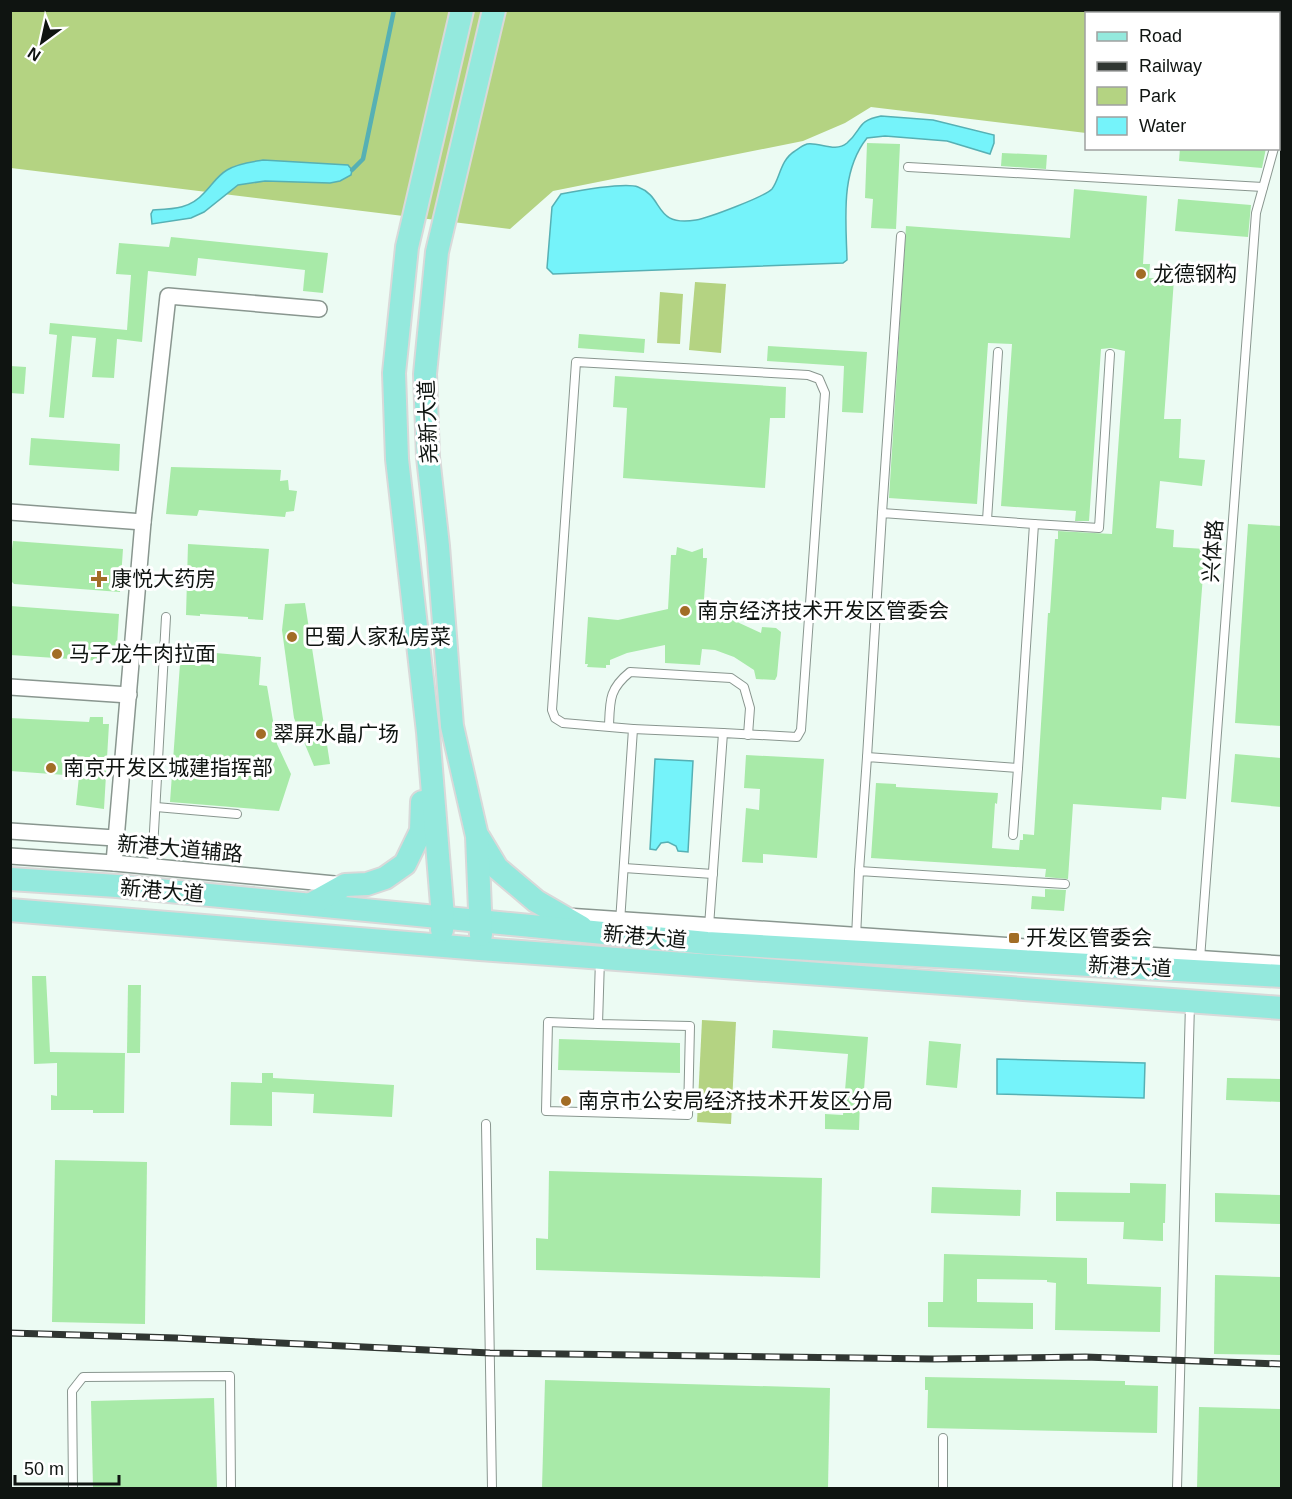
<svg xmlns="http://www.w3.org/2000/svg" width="1292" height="1499" viewBox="0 0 1292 1499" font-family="Arial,'Noto Sans SC',sans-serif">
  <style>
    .green { fill: #b4d382 }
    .water { fill: #75f3fa; stroke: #56b0b4; stroke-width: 1.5 }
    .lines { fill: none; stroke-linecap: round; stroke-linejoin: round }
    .stream { stroke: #56b0b4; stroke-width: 4.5 }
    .building { fill: #a8eaa8 }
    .lane-casing { stroke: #89968f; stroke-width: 10 }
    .street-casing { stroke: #89968f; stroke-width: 18 }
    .primary-casing { stroke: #d9d9d9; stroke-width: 26 }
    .lane { stroke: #fff; stroke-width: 8 }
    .street { stroke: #fff; stroke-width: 15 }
    .primary { stroke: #94e9dd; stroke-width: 22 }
    .rail-casing { stroke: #303632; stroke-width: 7 }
    .rail { stroke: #fff; stroke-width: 4.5; stroke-dasharray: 14; stroke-linecap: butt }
    .poi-dot { fill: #a26d26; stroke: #fff; stroke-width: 2 }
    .labels { text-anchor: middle; stroke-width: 6; stroke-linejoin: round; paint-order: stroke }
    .poi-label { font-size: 21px; fill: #0f1411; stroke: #fff; text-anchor: start }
    .street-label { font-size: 21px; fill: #0f1411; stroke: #fff }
  </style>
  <rect width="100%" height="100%" fill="#ecfbf3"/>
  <!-- green -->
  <g class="green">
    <polygon points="11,11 1190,11 1188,14 1086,14 1086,133 871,107 845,123 803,141 553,191 510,229 11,168"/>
    <polygon points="695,282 726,284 721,353 689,350"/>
    <polygon points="660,292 683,294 680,344 657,343"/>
    <polygon points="702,1020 736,1022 731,1124 697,1122"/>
  </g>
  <!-- water -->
  <g class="water">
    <path d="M881 116 933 120 994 135V143L990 154 947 141 885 136 867 138C840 172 846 219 847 260L843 263 553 274 547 268 552 207 561 194C577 191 625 182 638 187 665 197 653 227 696 220 708 218 764 197 772 189 780 179 780 160 795 151 798 149 803 145 807 144 820 142 835 153 847 143 863 129 856 121 881 116Z"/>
    <path d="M263 160 348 165 352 170 351 175 340 181 330 183 265 181 238 185 204 212 191 218 152 224 151 214 153 210C173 209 190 209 204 193 212 185 217 176 227 170 238 163 252 162 263 160Z"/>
    <polygon points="655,759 693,761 688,852 678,851 676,846 668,842 661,843 656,850 650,849"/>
    <polygon points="997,1059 1145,1063 1144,1098 997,1094"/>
  </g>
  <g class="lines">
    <!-- stream -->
    <polyline class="stream" points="352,170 363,159 394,10"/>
  </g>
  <!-- building -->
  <g class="building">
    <polygon points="867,143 900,144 896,229 871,228 873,199 865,198"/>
    <polygon points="1180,148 1266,148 1262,168 1179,161"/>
    <polygon points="1002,153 1047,155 1046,169 1001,166"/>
    <polygon points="1074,189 1147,196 1143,264 1150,264 1149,278 1174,279 1164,419 1181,419 1179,458 1205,460 1202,486 1160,481 1156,528 1174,530 1173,547 1205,549 1186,799 1162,797 1161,810 1073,804 1068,879 1045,877 1046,869 871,858 876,783 896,784 896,787 998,793 997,804 995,803 992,848 1019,850 1020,840 1023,840 1023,834 1034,835 1048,613 1050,613 1055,539 1058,539 1058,531 1112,534 1125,351 1111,348 1101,349 1089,521 1075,521 1076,511 1001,506 1012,344 988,343 977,504 889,498 906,226 1070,238"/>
    <polygon points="1178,199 1251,205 1248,237 1175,231"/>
    <polygon points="171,237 328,253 323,293 303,291 305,270 198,258 196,276 148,271 142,342 117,339 114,378 92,377 96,338 72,336 64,418 49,417 57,335 49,334 50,323 127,330 131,275 116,274 119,243 169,247"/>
    <polygon points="579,334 645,339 644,353 578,348"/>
    <polygon points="768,346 867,352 863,413 842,412 844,366 767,361"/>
    <polygon points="10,366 26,367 24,394 10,393"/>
    <polygon points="615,376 786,387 785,418 770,418 765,488 623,478 627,408 613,407"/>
    <polygon points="31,438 120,444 119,471 29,465"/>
    <polygon points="171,467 281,470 280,481 288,480 289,490 297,491 294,511 286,512 285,517 199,510 197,516 166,514"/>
    <polygon points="1248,524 1281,526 1281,726 1235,723"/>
    <polygon points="13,541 123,549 120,592 14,584 10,580 10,549 12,549"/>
    <polygon points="188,544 269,549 263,620 248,619 248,617 200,614 200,616 186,615"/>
    <polygon points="677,547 692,552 703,548 703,558 707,558 703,612 735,621 761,633 762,627 776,628 781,632 777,676 775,680 756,679 754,670 734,657 715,650 702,649 700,665 665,663 665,645 627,653 610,660 610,665 606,665 606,668 587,667 588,664 585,664 588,617 618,620 668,609 671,555 676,555"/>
    <polygon points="305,603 330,764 314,766 294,718 282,630 285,604"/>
    <polygon points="10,606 119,614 117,645 101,661 10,655"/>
    <polygon points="181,650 261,657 259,685 267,686 277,744 291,774 279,811 170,802"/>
    <polygon points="90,717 103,717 103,724 109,724 104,809 76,805 79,776 10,771 10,718 89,722"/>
    <polygon points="1235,754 1281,758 1281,807 1231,802"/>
    <polygon points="746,755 824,759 817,858 763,854 763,863 742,862 746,808 759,810 760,789 744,788"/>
    <polygon points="1045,889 1066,890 1064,911 1031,909 1032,896 1045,897"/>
    <polygon points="32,976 46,976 50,1052 125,1053 124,1113 93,1113 93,1110 51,1110 51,1095 57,1096 57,1063 34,1064"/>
    <polygon points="128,985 141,985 140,1053 127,1053"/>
    <polygon points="773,1030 868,1037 863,1103 860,1102 859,1130 825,1129 825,1114 843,1115 848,1054 772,1048"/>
    <polygon points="559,1039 680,1043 680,1073 558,1070"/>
    <polygon points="929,1041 961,1044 957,1088 926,1085"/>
    <polygon points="262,1073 273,1073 273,1078 394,1085 392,1117 313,1113 314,1094 272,1092 272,1126 230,1125 231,1082 262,1083"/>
    <polygon points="1227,1078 1281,1079 1281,1102 1226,1100"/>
    <polygon points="55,1160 147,1162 145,1324 52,1322"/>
    <polygon points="549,1171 822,1178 820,1278 536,1270 536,1238 548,1239"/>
    <polygon points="1130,1183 1166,1184 1165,1223 1163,1223 1163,1241 1123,1239 1124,1222 1056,1221 1056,1192 1130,1193"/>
    <polygon points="932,1187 1021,1190 1020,1216 931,1213"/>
    <polygon points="1215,1193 1281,1195 1281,1224 1215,1222"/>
    <polygon points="944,1254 1087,1258 1087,1284 1161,1287 1160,1332 1055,1330 1056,1283 1047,1282 1047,1280 977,1279 977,1302 1033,1303 1033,1329 928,1327 928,1302 943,1302"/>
    <polygon points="1215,1275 1281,1277 1281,1355 1214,1354"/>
    <polygon points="925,1377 1125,1381 1125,1385 1158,1386 1157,1433 927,1428 928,1390 925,1390"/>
    <polygon points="545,1380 830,1388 828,1488 542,1488"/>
    <polygon points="214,1398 217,1488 93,1488 91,1401"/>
    <polygon points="1199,1407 1281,1409 1281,1488 1197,1488"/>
  </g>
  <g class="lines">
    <!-- lane casing -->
    <g class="lane-casing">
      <g id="lane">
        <polyline points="1278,133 1282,125"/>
        <polyline points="908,167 1263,187"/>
        <polyline points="882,513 901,236"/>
        <polyline points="987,520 998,352"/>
        <polyline points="1034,524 1099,528 1110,354"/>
        <path d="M609 726C610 700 609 689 630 672L731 678 744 687 750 708 748 735"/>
        <polyline points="633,729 723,733"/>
        <polyline points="867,757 882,513 1034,524 1018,768"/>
        <polyline points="156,807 237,814"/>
        <polyline points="152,867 166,617"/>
        <polyline points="624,868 713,874"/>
        <polyline points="859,871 867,757 1018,768 1013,835"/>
        <polyline points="620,922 633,729 563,723 555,718 552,710 576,362 808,375 819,379 825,393 801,730 797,737 723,733 709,926"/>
        <polyline points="856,938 859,871 1065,884"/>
        <polyline points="1200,959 1256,213 1274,148"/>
        <polyline points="598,1024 690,1026 688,1115 546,1111 548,1022 598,1024 600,959"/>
        <polyline points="486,1124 492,1488"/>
        <polyline points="73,1488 72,1391 83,1377 230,1376 231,1488"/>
        <polyline points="943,1488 943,1438"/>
        <polyline points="1177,1488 1190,1004"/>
      </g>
    </g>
    <!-- street casing -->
    <g class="street-casing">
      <g id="street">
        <polyline points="10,512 143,522"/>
        <polyline points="10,687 129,695"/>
        <polyline points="10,831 115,838"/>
        <polyline points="10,856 114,863 345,885"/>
        <polyline points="114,863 143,522 168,296 319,309"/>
        <polyline points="566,916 1282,964"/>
      </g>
    </g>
    <!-- primary casing -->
    <g class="primary-casing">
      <g id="primary">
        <polyline points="479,838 497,868 536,901 581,927"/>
        <polyline points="10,879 117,886 707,943 1282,976"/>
        <polyline points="311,904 345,885 367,884 385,878 405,864 421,831 422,802"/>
        <polyline points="10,910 480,949 1282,1008"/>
        <polyline points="442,930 443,917 428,732 397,459 394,373 407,247 462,10"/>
        <polyline points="481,935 477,836 452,726 438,546 428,457 425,374 437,252 494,10"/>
      </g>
    </g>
    <!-- lane -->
    <use href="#lane" class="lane"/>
    <!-- street -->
    <use href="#street" class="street"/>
    <!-- primary -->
    <use href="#primary" class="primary"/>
    <!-- rail casing -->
    <g class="rail-casing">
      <polyline id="rail" points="10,1333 176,1338 490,1353 934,1359 1085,1357 1282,1364"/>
    </g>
    <!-- rail -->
    <use href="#rail" class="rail"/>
  </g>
  <!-- markers -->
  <g class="poi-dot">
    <circle cx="1141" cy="274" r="6"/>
    <path d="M96 570h6v6h6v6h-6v6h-6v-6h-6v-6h6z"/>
    <circle cx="685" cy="611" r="6"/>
    <circle cx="292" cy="637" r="6"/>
    <circle cx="57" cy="654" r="6"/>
    <circle cx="261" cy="734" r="6"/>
    <circle cx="51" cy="768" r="6"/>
    <rect x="1008" y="932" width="12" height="12" rx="3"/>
    <circle cx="566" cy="1101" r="6"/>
  </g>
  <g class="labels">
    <!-- poi labels -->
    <g class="poi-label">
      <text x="1153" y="281">龙德钢构</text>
      <text x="111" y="586">康悦大药房</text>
      <text x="697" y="618">南京经济技术开发区管委会</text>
      <text x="304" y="644">巴蜀人家私房菜</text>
      <text x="69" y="661">马子龙牛肉拉面</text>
      <text x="273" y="741">翠屏水晶广场</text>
      <text x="63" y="775">南京开发区城建指挥部</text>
      <text x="1026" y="945">开发区管委会</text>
      <text x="578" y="1108">南京市公安局经济技术开发区分局</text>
    </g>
    <!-- street labels -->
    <g class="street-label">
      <text transform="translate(428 422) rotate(-92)" y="7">尧新大道</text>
      <text transform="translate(1213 551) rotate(-86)" y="7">兴体路</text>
      <text transform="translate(180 849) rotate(5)" y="7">新港大道辅路</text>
      <text transform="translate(162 891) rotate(5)" y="7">新港大道</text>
      <text transform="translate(645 937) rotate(5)" y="7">新港大道</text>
      <text transform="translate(1130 967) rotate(3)" y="7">新港大道</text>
    </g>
  </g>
  <!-- border -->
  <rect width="1292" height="1499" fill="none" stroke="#0f1411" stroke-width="24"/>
  <!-- legend -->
  <rect x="1085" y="12" width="195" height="138" fill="#ffffff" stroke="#9fa1a0" stroke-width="1.5"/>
  <rect x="1097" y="32" width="30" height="9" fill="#94e9dd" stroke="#9fa1a0" stroke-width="1.5"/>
  <text x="1139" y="42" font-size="18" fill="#0f1411">Road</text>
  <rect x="1097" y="62" width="30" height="9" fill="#303632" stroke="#9fa1a0" stroke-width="1.5"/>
  <text x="1139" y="72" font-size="18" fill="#0f1411">Railway</text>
  <rect x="1097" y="87" width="30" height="18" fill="#b4d382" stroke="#9fa1a0" stroke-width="1.5"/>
  <text x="1139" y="102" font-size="18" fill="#0f1411">Park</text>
  <rect x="1097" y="117" width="30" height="18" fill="#75f3fa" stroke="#9fa1a0" stroke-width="1.5"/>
  <text x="1139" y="132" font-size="18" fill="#0f1411">Water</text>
  <!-- north arrow -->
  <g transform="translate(42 42) rotate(213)" stroke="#ffffff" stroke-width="4.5" paint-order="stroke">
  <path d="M0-4.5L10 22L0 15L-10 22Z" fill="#0f1411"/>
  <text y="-9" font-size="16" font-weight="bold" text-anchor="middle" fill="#0f1411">N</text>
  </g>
  <!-- scale -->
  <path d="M15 1475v9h104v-9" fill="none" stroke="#0f1411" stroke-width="3"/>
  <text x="24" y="1475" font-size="18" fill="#0f1411" stroke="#ffffff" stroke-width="4.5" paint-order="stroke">50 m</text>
</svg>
